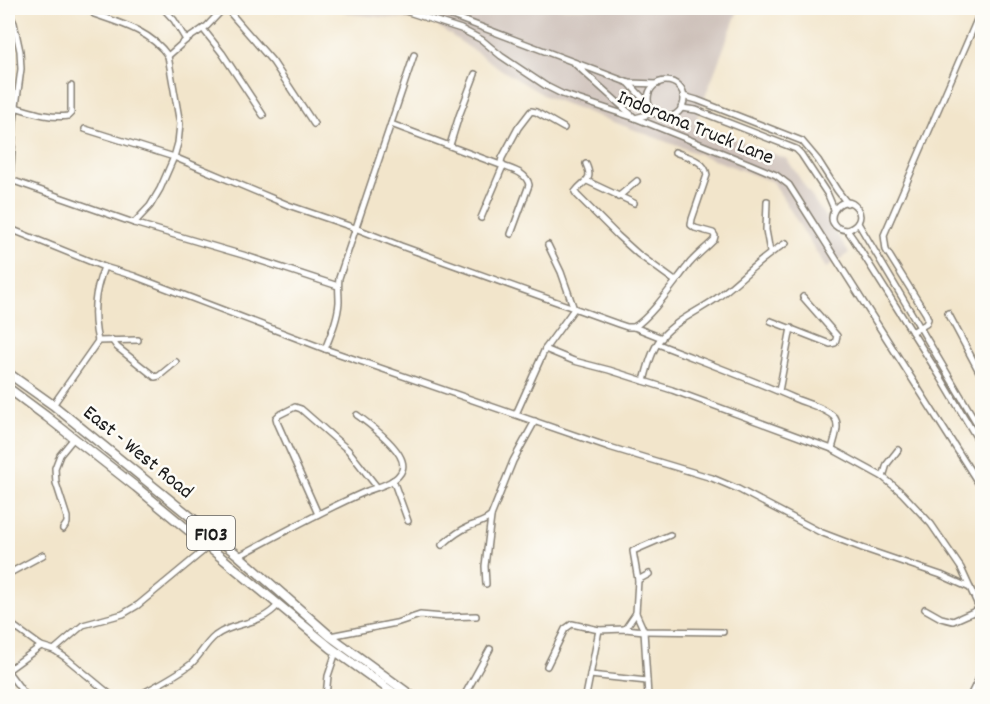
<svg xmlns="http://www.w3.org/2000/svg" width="990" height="704" viewBox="0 0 990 704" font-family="Dekko,sans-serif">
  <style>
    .industrial { fill: #cec1ba }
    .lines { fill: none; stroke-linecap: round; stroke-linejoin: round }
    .street-casing { stroke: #878074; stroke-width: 8 }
    .primary-casing { stroke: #878074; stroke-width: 11 }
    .street { stroke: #fff; stroke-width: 5 }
    .primary { stroke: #fff; stroke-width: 8 }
    .labels { text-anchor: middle; stroke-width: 5; stroke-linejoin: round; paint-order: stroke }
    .shield { fill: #fdfcf7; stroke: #605f5e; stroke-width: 1.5 }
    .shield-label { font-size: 20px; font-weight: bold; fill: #1c1c1c }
    .street-label { font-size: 21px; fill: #1c1c1c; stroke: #fdfcf7 }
  </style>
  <rect width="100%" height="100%" fill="#fdfcf7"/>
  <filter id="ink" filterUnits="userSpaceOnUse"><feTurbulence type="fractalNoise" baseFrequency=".0167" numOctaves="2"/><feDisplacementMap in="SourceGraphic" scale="12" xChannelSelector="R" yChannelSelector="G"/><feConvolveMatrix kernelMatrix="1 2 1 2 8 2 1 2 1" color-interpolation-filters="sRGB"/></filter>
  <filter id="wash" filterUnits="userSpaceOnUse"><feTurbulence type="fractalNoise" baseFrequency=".008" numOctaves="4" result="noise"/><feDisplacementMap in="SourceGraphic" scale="24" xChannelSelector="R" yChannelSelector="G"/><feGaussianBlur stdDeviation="1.35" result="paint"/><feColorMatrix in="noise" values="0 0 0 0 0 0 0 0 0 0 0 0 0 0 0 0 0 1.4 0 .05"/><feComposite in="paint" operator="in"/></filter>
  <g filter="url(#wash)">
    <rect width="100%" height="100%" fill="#f2e5cb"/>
    <!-- industrial -->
    <polygon class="industrial" points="334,8 739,8 695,123 787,159 849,253 826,268 773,182 545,96 502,70 432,22 351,14"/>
  </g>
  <g filter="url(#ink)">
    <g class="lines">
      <!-- street casing -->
      <g class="street-casing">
        <g id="street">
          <path d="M92 8 94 14C120 23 151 31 168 56L180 124 178 143 174 157 160 189 150 206 134 223"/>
          <polyline points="163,8 174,20 186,40"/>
          <polyline points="226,8 273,62 314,124"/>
          <polyline points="396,8 461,29 482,40 501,56 546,86 562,94 635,118 750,164 776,175 789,185 982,489"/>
          <polyline points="431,8 629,83 657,84"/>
          <polyline points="8,11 14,23 20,51 21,69 14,121 10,180"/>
          <polyline points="203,29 222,53 263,115"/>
          <polyline points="168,56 186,40 207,26 224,8"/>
          <polyline points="575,64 635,118 654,113"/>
          <circle cx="666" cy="99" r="18"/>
          <polyline points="629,83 648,104"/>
          <polyline points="683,96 697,100 802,141 818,160 837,190 847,203"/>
          <path d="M8 105C27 110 48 119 68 116L71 113V86"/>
          <polyline points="681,108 696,110 796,149 801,154 828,195 834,209"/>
          <path d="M391 124 503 166C513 170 527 173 529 185L511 234"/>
          <polyline points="85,129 174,157 288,205 355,228 401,246 618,324 627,327 634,327 662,338"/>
          <polyline points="450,145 459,116 475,74"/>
          <path d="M586 164C594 182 584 179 575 192L577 195 618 236 638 254 675 281"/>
          <polyline points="8,179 134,223 243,255 338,286"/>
          <polyline points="587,181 634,203"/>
          <polyline points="618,197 637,181"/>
          <polyline points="767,201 766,230 770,252"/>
          <polyline points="481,218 503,166 501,162 502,158 518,128 531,111 536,112 564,128"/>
          <polyline points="858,223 982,432"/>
          <polyline points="8,228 104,267 134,276 325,349 609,447 712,478 738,489 820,532 862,548 941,575 970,588"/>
          <path d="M847 230C857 227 864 218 857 208 842 187 815 227 847 230L854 240 941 378 982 447"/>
          <polyline points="548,245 561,272 574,309"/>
          <polyline points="948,313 982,377"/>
          <polyline points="771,321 830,344 835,343 837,336 803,297"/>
          <path d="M634 327C652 316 676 280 690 263 697 255 706 248 714 240L715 236 713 233 695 228 691 225 692 219 707 175C705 160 687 157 675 152"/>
          <polyline points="912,332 926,324 928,319 926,314 886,250 884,235 982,8"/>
          <polyline points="112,340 117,347 155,377 159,376 176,362"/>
          <polyline points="98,341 138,340"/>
          <path d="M658 344C704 362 751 379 796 399 808 404 825 408 834 417 841 425 834 439 832 449"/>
          <path d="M325 349C331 334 338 318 339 302 339 294 338 286 339 278L414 55"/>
          <polyline points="545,349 574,361 609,370 672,390 832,449 883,477 902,493 931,524 961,568 982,614"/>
          <path d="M644 381C648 366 652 350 661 338 676 320 699 311 717 298 741 280 760 258 786 243"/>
          <polyline points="779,391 791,328"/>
          <path d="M53 405 98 341C92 314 94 293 104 267"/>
          <polyline points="516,414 545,349 574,309"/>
          <polyline points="883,477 887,464 898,450"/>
          <polyline points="393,480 408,521"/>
          <polyline points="318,514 277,422 276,418 279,415 295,407 301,409 348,450 377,487"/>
          <polyline points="63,529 67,523 67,517 56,483 55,468 60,455 74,438"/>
          <path d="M442 545C450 538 458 531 468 527 476 523 484 523 491 516L513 461 535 421"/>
          <path d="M239 556C282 533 323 510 367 491 378 487 398 482 402 470 409 453 369 424 357 415"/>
          <polyline points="8,574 43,555"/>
          <polyline points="638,580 633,551 670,535"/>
          <polyline points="486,584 485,566 491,517"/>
          <polyline points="925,609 941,618 953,621 980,609"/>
          <polyline points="636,613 644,631 648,696"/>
          <polyline points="8,622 41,646 54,650 66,658 112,696"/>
          <polyline points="625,629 636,613 638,580 649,574"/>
          <polyline points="330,636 396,623 420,615 444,617 476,616"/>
          <polyline points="54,650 83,625 123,614 138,605 208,547"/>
          <polyline points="547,666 565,629 572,624 599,630 625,629 644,631 723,632"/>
          <polyline points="8,670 41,646"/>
          <polyline points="8,672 26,696"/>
          <polyline points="590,675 647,681"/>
          <path d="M138 696C155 686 176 676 191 664 200 656 205 644 215 636 236 620 259 627 278 605"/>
          <polyline points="326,696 328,676 336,652"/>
          <polyline points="464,696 490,649"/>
          <polyline points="586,696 599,630"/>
          <polyline points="970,696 982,672"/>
        </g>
      </g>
      <!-- primary casing -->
      <g class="primary-casing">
        <g id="primary">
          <polyline points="8,373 53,405 239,556 330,636 412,696"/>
          <polyline points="8,388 47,417 136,487 331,648 398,696"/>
        </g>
      </g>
      <!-- street -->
      <use href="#street" class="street"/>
      <!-- primary -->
      <use href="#primary" class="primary"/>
    </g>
  </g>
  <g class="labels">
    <!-- shield labels -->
    <rect class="shield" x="187" y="516" width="48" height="34" rx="4.5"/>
    <g class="shield-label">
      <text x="211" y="540">F103</text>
    </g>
    <!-- street labels -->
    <g class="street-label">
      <text transform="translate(696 126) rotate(22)" y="7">Indorama Truck Lane</text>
      <text transform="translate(139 451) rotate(39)" y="7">East - West Road</text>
    </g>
  </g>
  <!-- margin -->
  <rect width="990" height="704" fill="none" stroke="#fdfcf7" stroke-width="30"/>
</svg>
